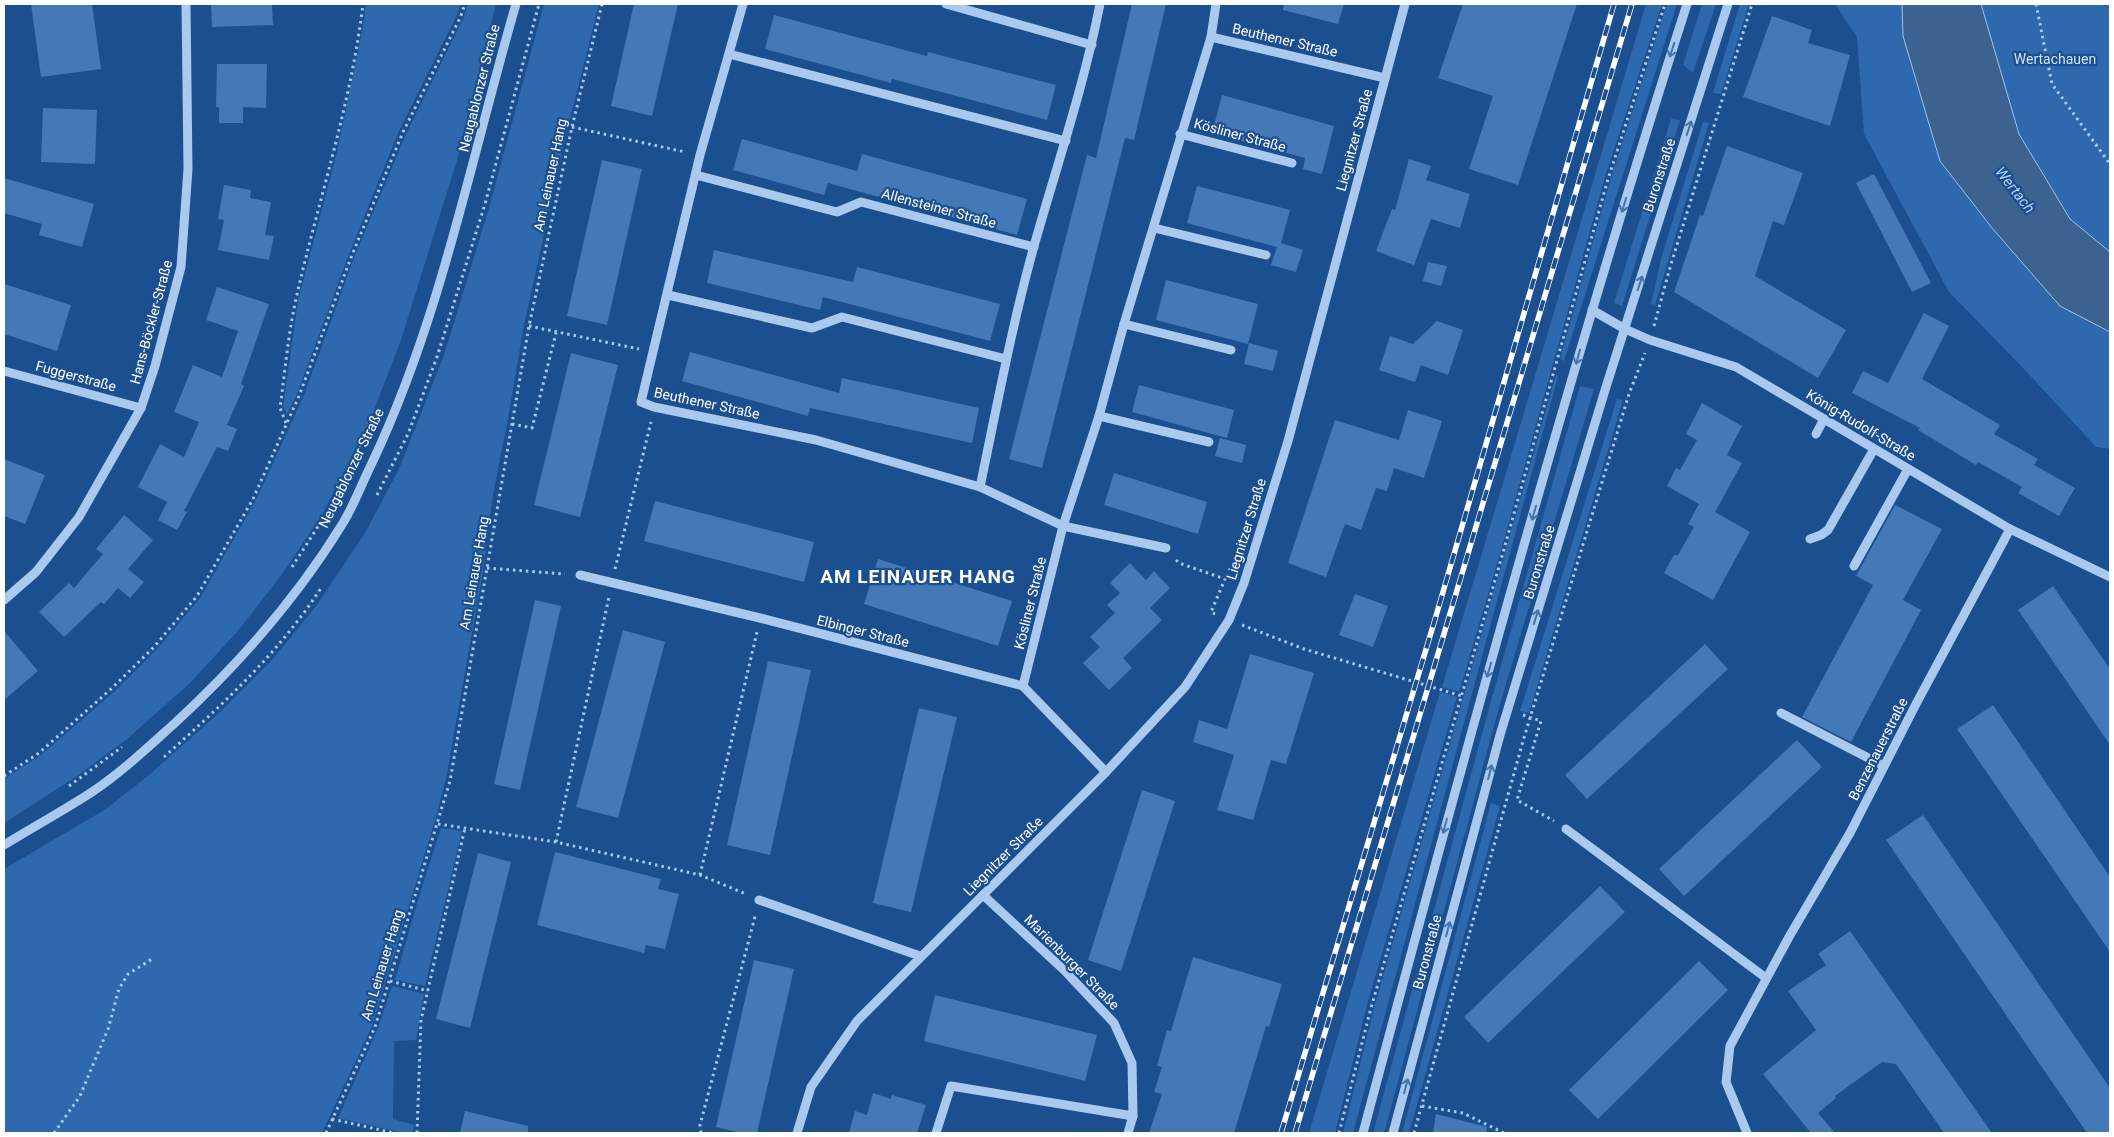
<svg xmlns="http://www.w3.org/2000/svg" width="2114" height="1137" viewBox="0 0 2114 1137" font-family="Roboto,sans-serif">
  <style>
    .green { fill: #2e69ad }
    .water { fill: #3c6290; stroke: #9cc4f0 }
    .building { fill: #4478b7 }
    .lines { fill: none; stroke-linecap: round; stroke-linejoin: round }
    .path { stroke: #a9c9ee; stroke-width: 3; stroke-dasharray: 2.5 4; stroke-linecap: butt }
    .minor { stroke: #a9c9ee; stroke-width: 9 }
    .rail-casing { stroke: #fff; stroke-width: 5.5 }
    .rail { stroke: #1b4f8f; stroke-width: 4; stroke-dasharray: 11; stroke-linecap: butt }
    .oneway { stroke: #4674ac }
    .labels { text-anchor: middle; stroke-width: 4.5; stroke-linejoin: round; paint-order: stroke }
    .street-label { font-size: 14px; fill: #fff; stroke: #1b4f8f }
    .park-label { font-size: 14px; fill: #cfe3fa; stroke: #1b4f8f }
    .water-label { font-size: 15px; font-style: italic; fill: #b5d3f5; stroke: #1b4f8f }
    .district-label { font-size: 19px; font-weight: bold; letter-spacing: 1px; fill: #fff; stroke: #1b4f8f }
  </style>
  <rect width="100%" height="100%" fill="#1b4f8f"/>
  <!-- green -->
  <g class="green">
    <polygon points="366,4 461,4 456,17 399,131 351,249 297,394 287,414 283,407 298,301 337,152 363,27"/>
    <polygon points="468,4 496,4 458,157 401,340 371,418 323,513 281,576 236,633 190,683 127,739 77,776 4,823 4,779 41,755 115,691 157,649 200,598 256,500 304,395 355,255 407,132 463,19"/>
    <polygon points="544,4 599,4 568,127 524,325 507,424 493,495 483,571 446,779 434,824 372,1026 322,1133 4,1133 4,869 106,809 149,775 219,713 271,661 317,605 365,533 399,469 444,355 489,208"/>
    <polygon points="1646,4 1662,4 1605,177 1502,547 1459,692 1442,687"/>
    <polygon points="1667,4 1677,4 1564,361 1560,359 1610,181"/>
    <polygon points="1702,4 1716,4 1693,73 1683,65"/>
    <polygon points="1740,4 1749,4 1721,94 1713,93"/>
    <polygon points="1835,4 1902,4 1903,36 1940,162 1992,228 2060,305 2110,332 2110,449 2096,447 2026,371 1949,292 1864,134 1857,37"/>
    <polygon points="1981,4 2110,4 2110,252 2070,219 2019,134"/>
    <polygon points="1671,119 1680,120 1622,306 1614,303"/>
    <polygon points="1703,122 1709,123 1655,305 1651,304 1661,259"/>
    <polygon points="1556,375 1558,376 1353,1133 1343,1133 1374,1008"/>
    <polygon points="1580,386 1594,389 1500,704 1384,1133 1373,1133 1491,701"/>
    <polygon points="1617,399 1623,400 1529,713 1520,711"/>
    <polygon points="1440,692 1457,697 1367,1005 1335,1133 1309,1133"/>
    <polygon points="1491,803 1500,806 1409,1133 1402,1133"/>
    <polygon points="441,828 462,831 425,986 395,980 420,893"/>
    <polygon points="392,986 424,994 416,1040 394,1041 393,1119 414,1125 413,1133 404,1133 338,1118 378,1028"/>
  </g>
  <!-- water -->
  <polygon class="water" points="1902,4 1981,4 2019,134 2070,219 2110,252 2110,332 2060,306 1992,228 1940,161 1903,36"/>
  <!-- building -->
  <g class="building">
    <polygon points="31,4 92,4 101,69 41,77"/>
    <polygon points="211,4 272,4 273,25 212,27"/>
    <polygon points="634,4 678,4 652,116 611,106"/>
    <polygon points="1132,4 1166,4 1134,140 1125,138 1042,468 1009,459 1087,155 1096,158"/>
    <polygon points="1284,4 1344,4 1338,24 1283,10"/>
    <polygon points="1463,4 1577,4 1518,185 1469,169 1493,96 1438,78"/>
    <polygon points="774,15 927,56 928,52 1056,85 1047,120 892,79 891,83 765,49"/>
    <polygon points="1772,16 1812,30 1808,43 1850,55 1830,126 1743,97"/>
    <polygon points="217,64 267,64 266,108 243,107 243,123 219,123 219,107 216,107"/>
    <polygon points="1222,95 1334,126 1322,174 1303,169 1305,158 1212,133"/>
    <polygon points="43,108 97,110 95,164 41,162"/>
    <polygon points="742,139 857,171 862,154 1027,199 1017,235 828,183 824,195 733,170"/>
    <polygon points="1727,146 1803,173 1784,225 1773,221 1755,276 1846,330 1818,378 1674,292 1700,215 1703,216"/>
    <polygon points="1409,159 1431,166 1426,180 1470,194 1460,228 1431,219 1414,265 1376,251 1392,209 1395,210"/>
    <polygon points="602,160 642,169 607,325 567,316"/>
    <polygon points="1874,174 1931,283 1912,292 1856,183"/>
    <polygon points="4,178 94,204 82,247 39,235 42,224 4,213"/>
    <polygon points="224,185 251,190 250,198 271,202 265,235 274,236 269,260 218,250 224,220 218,219"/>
    <polygon points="1197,186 1290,210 1281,243 1303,250 1296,272 1271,265 1277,247 1187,223"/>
    <polygon points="714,250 853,282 857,267 1000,304 990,341 823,297 820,310 707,283"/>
    <polygon points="1428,262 1447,266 1441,286 1423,281"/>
    <polygon points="1166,280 1258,304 1248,344 1156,320"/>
    <polygon points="4,284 71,305 57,351 4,334"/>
    <polygon points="217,287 269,304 241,384 244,386 227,425 237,429 228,451 217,447 184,511 187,512 177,530 158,520 167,502 138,487 160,444 184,457 199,422 174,412 193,365 222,377 238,331 206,320"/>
    <polygon points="1924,313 1949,326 1922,379 2000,425 1994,434 2038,459 2034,465 2075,488 2059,516 2018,493 2022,487 1978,462 1976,465 1918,430 1920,428 1852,393 1863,371 1888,383"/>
    <polygon points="1437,321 1463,330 1448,375 1421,365 1415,382 1379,370 1390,336 1413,344"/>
    <polygon points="1249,343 1278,351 1273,371 1244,364"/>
    <polygon points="690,352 839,393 842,378 979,408 972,443 810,408 808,416 682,381"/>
    <polygon points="571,353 618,365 580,517 534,505"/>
    <polygon points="1139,385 1234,410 1227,438 1132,412"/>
    <polygon points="1702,403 1742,426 1727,455 1742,463 1715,512 1750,532 1713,600 1664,573 1674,555 1678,555 1694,527 1688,524 1699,504 1667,486 1676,468 1680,470 1697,440 1686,434"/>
    <polygon points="1408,410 1442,421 1424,478 1394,468 1387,491 1376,488 1361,530 1345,524 1326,577 1288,563 1335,420 1399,440"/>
    <polygon points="1220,438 1246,445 1242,463 1215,456"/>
    <polygon points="4,459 45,475 25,524 4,516"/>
    <polygon points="1114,473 1207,502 1198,534 1104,505"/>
    <polygon points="655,501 814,542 804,582 644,541"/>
    <polygon points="1895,505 1942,529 1903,600 1921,610 1851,742 1802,717 1873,585 1856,576"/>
    <polygon points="124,515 153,540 128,569 144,582 130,598 118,588 104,604 101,602 64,637 39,612 69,583 74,588 103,554 96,549"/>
    <polygon points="878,559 1012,601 998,646 864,604"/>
    <polygon points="1130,563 1146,580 1154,571 1170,588 1150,608 1162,620 1123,658 1132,668 1109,690 1083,663 1100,647 1090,637 1115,613 1107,605 1120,593 1110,583"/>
    <polygon points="2053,586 2110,669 2110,745 2018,610"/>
    <polygon points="1355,594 1388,606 1373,647 1339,635"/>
    <polygon points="535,600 561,606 520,790 494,784"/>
    <polygon points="623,630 665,642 618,818 576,807"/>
    <polygon points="4,631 38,671 4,700"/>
    <polygon points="1705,644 1728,669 1587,799 1565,775"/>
    <polygon points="1250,654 1314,673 1286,764 1271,760 1253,820 1217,810 1234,755 1193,742 1199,720 1227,729"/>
    <polygon points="768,661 811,670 770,855 727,845"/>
    <polygon points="1993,705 2110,877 2110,952 1957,729"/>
    <polygon points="919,708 957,717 911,912 873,903"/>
    <polygon points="1797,740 1822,767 1684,896 1659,869"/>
    <polygon points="1142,790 1175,801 1121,971 1088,960"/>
    <polygon points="1923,815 2110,1088 2110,1133 2087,1133 1886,840"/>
    <polygon points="555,852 661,879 658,889 679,894 665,949 646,945 644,953 537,925"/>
    <polygon points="478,853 511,862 470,1028 436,1019"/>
    <polygon points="1600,886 1625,912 1488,1043 1464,1017"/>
    <polygon points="1850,931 1937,1055 1992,1133 1944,1133 1896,1064 1882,1062 1835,1096 1836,1098 1818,1113 1835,1133 1811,1133 1763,1074 1816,1030 1788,991 1826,965 1818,954"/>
    <polygon points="1193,957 1282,984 1269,1027 1266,1026 1234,1133 1149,1133 1162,1094 1154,1092 1162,1067 1157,1066 1167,1030 1171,1031"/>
    <polygon points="754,960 794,969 757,1133 741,1133 716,1127"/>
    <polygon points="1699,961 1728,990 1598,1119 1569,1090"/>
    <polygon points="935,995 1097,1035 1085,1081 924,1041"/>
    <polygon points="873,1093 891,1099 892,1095 926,1105 917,1133 849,1133 855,1111 867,1115"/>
    <polygon points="465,1111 528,1126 528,1133 460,1133"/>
    <polygon points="1436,1114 1487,1127 1486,1133 1433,1133"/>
  </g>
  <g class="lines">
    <!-- path -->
    <g class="path">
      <polyline points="2036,4 2052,84 2110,164"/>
      <polyline points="572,127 685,152"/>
      <polyline points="529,326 639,349"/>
      <polyline points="1654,326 1671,264 1752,4"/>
      <path d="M286 423 280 408C285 372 288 335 296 299 318 201 351 105 363 4"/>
      <polyline points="512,424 532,428 556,333"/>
      <polyline points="377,495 408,434 437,357 485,204 539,4"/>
      <polyline points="1176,560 1179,563 1225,579 1211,612 1215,614"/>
      <polyline points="292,567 328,511 360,446"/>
      <polyline points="487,568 565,574"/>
      <polyline points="615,569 651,422"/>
      <polyline points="1242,625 1304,649 1462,696"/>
      <polyline points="1523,715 1541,721 1517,800 1554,821"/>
      <path d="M164 757C221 706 279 653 321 588"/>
      <polyline points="4,776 39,753 111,689 154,647 197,596 253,499 299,396 352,255 403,132 460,18 465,4"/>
      <polyline points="69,786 122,747"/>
      <polyline points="438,824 556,842 700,875 746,894"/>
      <polyline points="556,842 609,597"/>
      <polyline points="700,875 757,632"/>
      <polyline points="390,981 428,991"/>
      <polyline points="1422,1106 1463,1113 1504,1133"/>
      <polyline points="332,1119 394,1133"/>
      <polyline points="54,1133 80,1096 108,1029 119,989 128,974 152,959"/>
      <polyline points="326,1133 375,1027 450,781 529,326 572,127 602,4"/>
      <polyline points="417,1133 421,1020 465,828"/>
      <polyline points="701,1133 700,1125 756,913"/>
      <polyline points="1339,1133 1371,1008 1504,549 1608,179 1665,4"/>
      <polyline points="1414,1133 1523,741 1629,394 1645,353"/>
    </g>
    <!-- minor -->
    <g class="minor">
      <path d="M743 4 700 155 641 402 654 407 816 440 980 487C997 406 1012 325 1034 246 1057 165 1084 86 1100 4"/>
      <polyline points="946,4 1092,45"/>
      <polyline points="1216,4 1211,37 1385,78"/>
      <polyline points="729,54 1066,141"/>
      <polyline points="1180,134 1292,163"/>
      <polyline points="696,175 837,212 861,202 1034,247"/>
      <polyline points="1154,228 1266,255"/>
      <polyline points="668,295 812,328 842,317 1006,359"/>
      <polyline points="1592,310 1625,329 1650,340 1736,367 2010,529 2110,577"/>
      <polyline points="1124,324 1231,350"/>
      <polyline points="4,371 141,408"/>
      <polyline points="1099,416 1209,442"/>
      <polyline points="1816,434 1824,419"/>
      <polyline points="980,487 1063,526 1166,548"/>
      <polyline points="1810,539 1821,535 1828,530 1874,449"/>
      <polyline points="1854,566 1908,469"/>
      <polyline points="580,575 760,618 1023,686 1106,772"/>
      <polyline points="4,600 36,572 79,517 141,408 155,366 181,267 188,169 186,4"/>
      <polyline points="1023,686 1063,526 1099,416 1124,324 1211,37"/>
      <polyline points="1781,713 1884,766"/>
      <polyline points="1566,829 1766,978"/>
      <path d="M4 845C33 827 63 811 92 792 122 772 148 747 175 723 239 664 297 598 343 523 354 505 362 483 372 463 441 318 471 158 516 4"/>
      <polyline points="983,895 1064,970 1114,1023 1132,1063 1133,1116 1128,1133"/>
      <polyline points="759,900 920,956"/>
      <polyline points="797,1133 811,1087 857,1021 1106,772 1185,687 1229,620 1244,583 1288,441 1405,4"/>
      <polyline points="936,1133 951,1086 1133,1116"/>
      <path d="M1363 1133C1464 755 1567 377 1687 4"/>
      <polyline points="1393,1133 1500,735 1606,387 1728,4"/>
      <polyline points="1747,1133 1726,1082 1730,1046 1789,937 1850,833 1916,704 2010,529"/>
    </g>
    <!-- rail casing -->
    <g class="rail-casing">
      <g id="rail">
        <polyline points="1281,1133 1436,616 1614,4"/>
        <polyline points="1295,1133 1632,4"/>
      </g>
    </g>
    <!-- rail -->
    <use href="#rail" class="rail"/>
  </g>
  <!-- one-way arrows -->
  <defs><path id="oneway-shaft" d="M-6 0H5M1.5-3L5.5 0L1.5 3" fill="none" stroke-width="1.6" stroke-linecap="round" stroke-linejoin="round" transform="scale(1.25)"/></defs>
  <g class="oneway">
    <use href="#oneway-shaft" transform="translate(1672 50) rotate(108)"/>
    <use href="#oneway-shaft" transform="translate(1689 128) rotate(-72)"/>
    <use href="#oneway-shaft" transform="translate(1624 205) rotate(107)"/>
    <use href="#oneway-shaft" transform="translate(1640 283) rotate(-72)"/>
    <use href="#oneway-shaft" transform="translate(1578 357) rotate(106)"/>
    <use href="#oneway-shaft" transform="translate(1534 513) rotate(106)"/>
    <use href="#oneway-shaft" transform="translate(1536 617) rotate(-73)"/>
    <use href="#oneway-shaft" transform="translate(1489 670) rotate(106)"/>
    <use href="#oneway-shaft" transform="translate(1490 772) rotate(-75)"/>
    <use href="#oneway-shaft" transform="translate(1445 826) rotate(105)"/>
    <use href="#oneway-shaft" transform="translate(1448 929) rotate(-75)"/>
    <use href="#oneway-shaft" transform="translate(1406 1086) rotate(-75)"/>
  </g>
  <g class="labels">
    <!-- street labels -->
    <g class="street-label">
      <text transform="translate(1285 40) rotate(13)" y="5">Beuthener Straße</text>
      <text transform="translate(479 88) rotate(-76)" y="5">Neugablonzer Straße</text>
      <text transform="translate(1240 135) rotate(15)" y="5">Kösliner Straße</text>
      <text transform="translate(1354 140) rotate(-75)" y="5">Liegnitzer Straße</text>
      <text transform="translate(550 175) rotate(-78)" y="5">Am Leinauer Hang</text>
      <text transform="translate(1659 175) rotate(-72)" y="5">Buronstraße</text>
      <text transform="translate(939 208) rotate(15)" y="5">Allensteiner Straße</text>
      <text transform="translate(151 322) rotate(-75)" y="5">Hans-Böckler-Straße</text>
      <text transform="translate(76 376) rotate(15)" y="5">Fuggerstraße</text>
      <text transform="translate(707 403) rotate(12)" y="5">Beuthener Straße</text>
      <text transform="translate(1861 425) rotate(31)" y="5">König-Rudolf-Straße</text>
      <text transform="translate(351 468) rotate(-64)" y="5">Neugablonzer Straße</text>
      <text transform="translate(1246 529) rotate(-73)" y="5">Liegnitzer Straße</text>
      <text transform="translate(1539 562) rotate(-73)" y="5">Buronstraße</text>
      <text transform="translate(474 573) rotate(-80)" y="5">Am Leinauer Hang</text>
      <text transform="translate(1030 603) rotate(-76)" y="5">Kösliner Straße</text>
      <text transform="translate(863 631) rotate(14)" y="5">Elbinger Straße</text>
      <text transform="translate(1878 749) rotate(-63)" y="5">Benzenauerstraße</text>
      <text transform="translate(1003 856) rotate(-45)" y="5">Liegnitzer Straße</text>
      <text transform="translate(1427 952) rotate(-75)" y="5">Buronstraße</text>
      <text transform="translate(1072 962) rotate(45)" y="5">Marienburger Straße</text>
      <text transform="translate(382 965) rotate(-73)" y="5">Am Leinauer Hang</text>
    </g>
    <!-- park labels -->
    <g class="park-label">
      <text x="2055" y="64">Wertachauen</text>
    </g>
    <!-- water labels -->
    <g class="water-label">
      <text transform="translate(2015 190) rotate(52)" y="5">Wertach</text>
    </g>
    <!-- district labels -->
    <g class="district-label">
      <text x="918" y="583">AM LEINAUER HANG</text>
    </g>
  </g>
  <!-- border -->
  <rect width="2114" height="1137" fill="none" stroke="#ffffff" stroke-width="10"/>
</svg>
